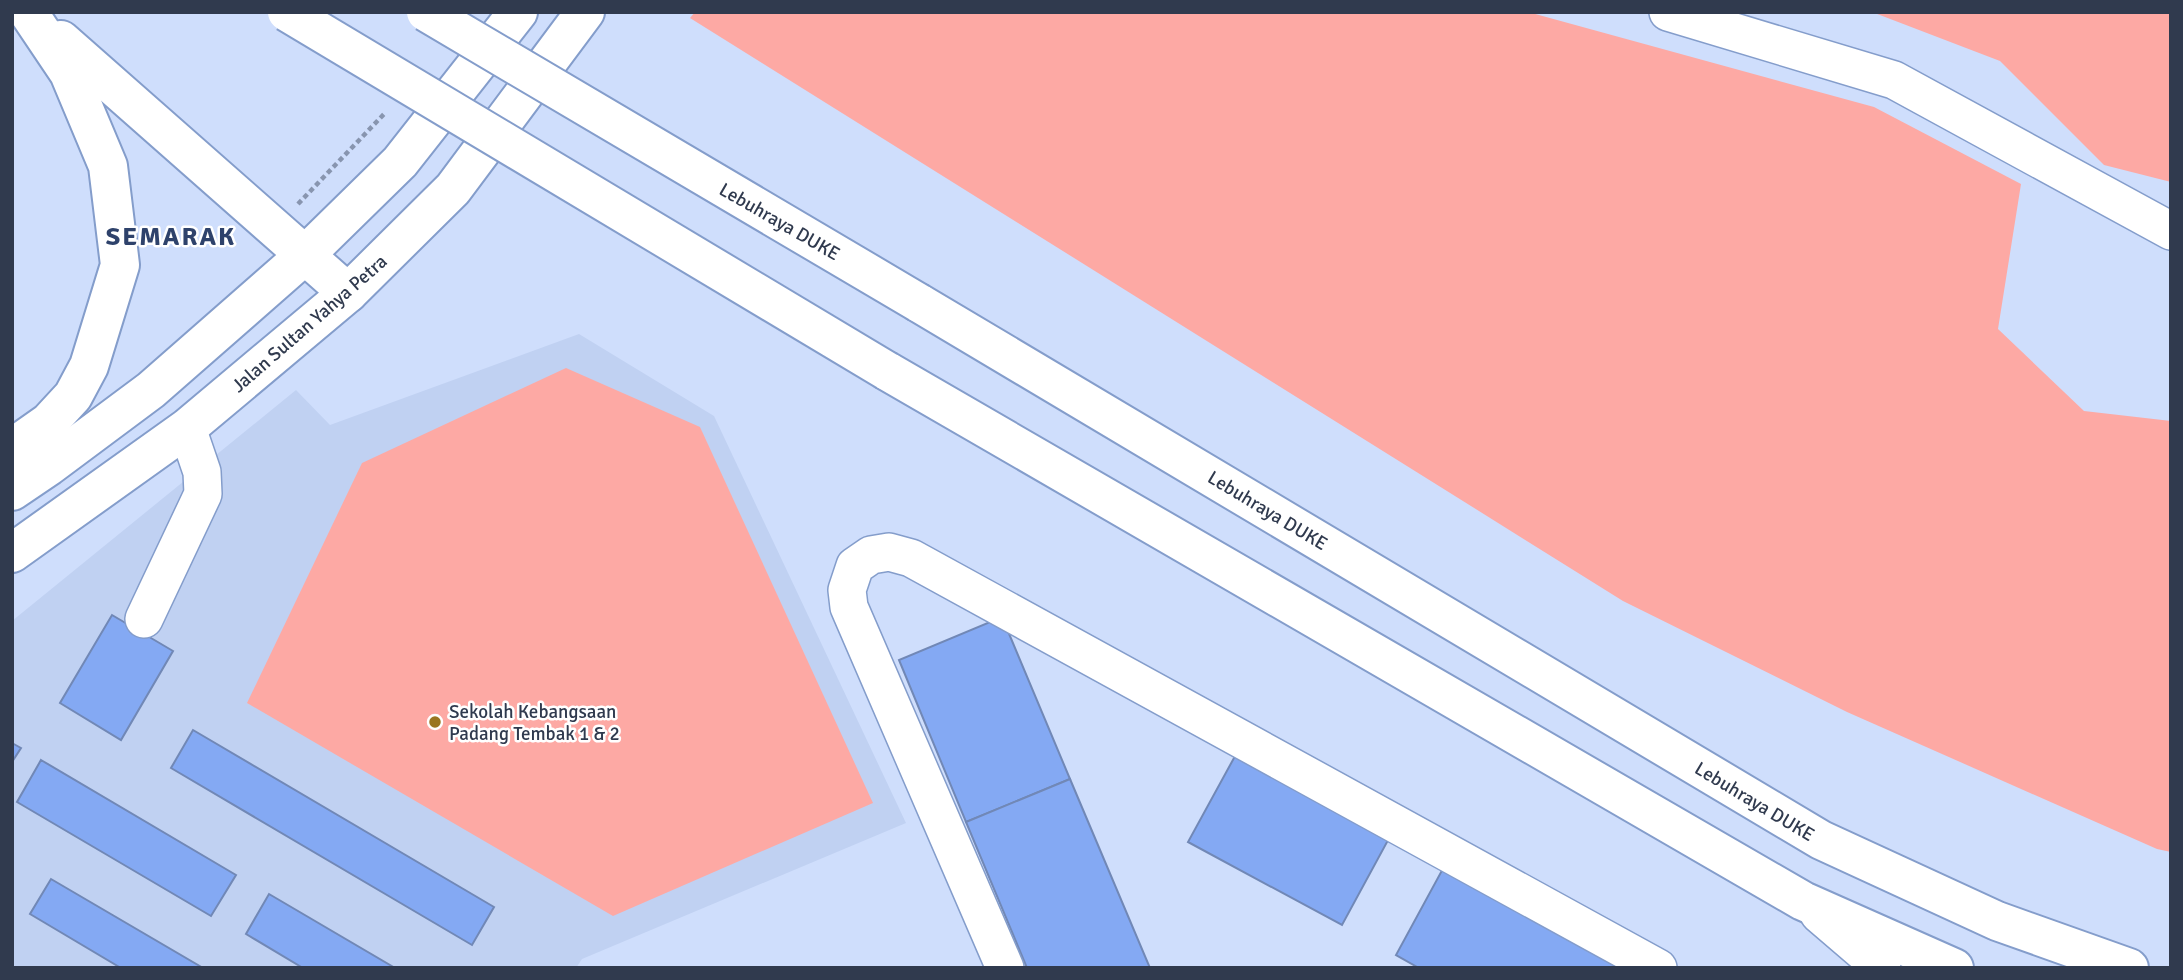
<svg xmlns="http://www.w3.org/2000/svg" width="2183" height="980" viewBox="0 0 2183 980" font-family="Signika,sans-serif">
  <style>
    .built { fill: #c0d1f2 }
    .green { fill: #fda9a4 }
    .building { fill: #84a9f3; stroke: #7188b6; stroke-width: 2 }
    .lines { fill: none; stroke-linecap: round; stroke-linejoin: round }
    .minor-casing { stroke: #849dcb; stroke-width: 40 }
    .major-casing { stroke: #849dcb; stroke-width: 42 }
    .highway-casing { stroke: #849dcb; stroke-width: 42 }
    .path { stroke: #8895af; stroke-width: 4.5; stroke-dasharray: 5 3.5; stroke-linecap: butt }
    .minor { stroke: #fff; stroke-width: 37 }
    .major { stroke: #fff; stroke-width: 38 }
    .highway { stroke: #fff; stroke-width: 38 }
    .highway-bridge-casing { stroke: #849dcb; stroke-width: 42; stroke-linecap: butt }
    .highway-bridge { stroke: #fff; stroke-width: 38 }
    .poi-dot { fill: #9a7520; stroke: #fff; stroke-width: 2.5 }
    .labels { text-anchor: middle; stroke-width: 5; stroke-linejoin: round; paint-order: stroke }
    .street-label { font-size: 19px; fill: #303a4e; stroke: #fff }
    .poi-label { font-size: 19px; fill: #303a4e; stroke: #fff; text-anchor: start }
    .district-label { font-size: 26px; font-weight: bold; letter-spacing: 2px; fill: #2e426b; stroke: #fff }
  </style>
  <rect width="100%" height="100%" fill="#cfdefc"/>
  <!-- built -->
  <polygon class="built" points="579,334 714,416 906,823 582,959 576,968 12,968 12,621 296,390 330,425"/>
  <!-- green -->
  <g class="green">
    <polygon points="695,12 1528,12 1874,107 2021,184 1998,329 2084,411 2171,421 2171,852 2157,849 1847,712 1623,601 690,18"/>
    <polygon points="1872,12 2171,12 2171,182 2104,165 2000,61"/>
    <polygon points="566,368 700,427 873,803 613,916 247,703 362,463"/>
  </g>
  <!-- building -->
  <g class="building">
    <polygon points="112,615 173,651 121,740 60,703"/>
    <polygon points="1002,617 1070,779 966,822 899,660"/>
    <polygon points="193,730 494,907 472,945 171,768"/>
    <polygon points="12,743 21,748 12,762"/>
    <polygon points="1240,747 1393,831 1342,925 1188,842"/>
    <polygon points="41,760 236,875 211,916 17,802"/>
    <polygon points="1070,779 1150,968 1027,968 966,822"/>
    <polygon points="1446,863 1638,968 1419,968 1396,955"/>
    <polygon points="51,879 203,968 121,968 30,914"/>
    <polygon points="269,894 395,968 303,968 246,934"/>
  </g>
  <g class="lines">
    <!-- minor casing -->
    <g class="minor-casing">
      <g id="minor">
        <polyline points="1668,12 1894,80 2171,231"/>
        <polyline points="144,619 203,494 202,472 187,428"/>
        <polyline points="1819,914 1882,968"/>
        <polyline points="1005,968 849,607 847,590 855,566 871,555 889,552 911,558 1658,968"/>
      </g>
    </g>
    <!-- major casing -->
    <g class="major-casing">
      <g id="major">
        <polyline points="12,491 49,466 151,390 305,255 400,162 518,12"/>
        <polyline points="12,553 187,428 348,293 453,189 585,12"/>
      </g>
    </g>
    <!-- highway casing -->
    <g class="highway-casing">
      <g id="highway">
        <polyline points="61,40 348,293"/>
        <polyline points="919,303 1821,840 1997,921 2129,968"/>
        <polyline points="887,371 1803,901 1954,968"/>
        <polyline points="12,460 22,441 49,422 73,396 89,366 120,265 108,166 69,73 28,12"/>
      </g>
    </g>
    <!-- path -->
    <polyline class="path" points="298,204 386,112"/>
    <!-- minor -->
    <use href="#minor" class="minor"/>
    <!-- major -->
    <use href="#major" class="major"/>
    <!-- highway -->
    <use href="#highway" class="highway"/>
    <!-- highway-bridge casing -->
    <g class="highway-bridge-casing">
      <g id="highway-bridge">
        <polyline points="287,12 887,371"/>
        <polyline points="426,12 919,303"/>
      </g>
    </g>
    <!-- highway-bridge -->
    <use href="#highway-bridge" class="highway-bridge"/>
  </g>
  <!-- markers -->
  <circle class="poi-dot" cx="435" cy="722" r="7"/>
  <g class="labels">
    <!-- street labels -->
    <g class="street-label">
      <text transform="translate(780 221) rotate(30)" y="7">Lebuhraya DUKE</text>
      <text transform="translate(309 323) rotate(-41)" y="7">Jalan Sultan Yahya Petra</text>
      <text transform="translate(1268 510) rotate(31)" y="7">Lebuhraya DUKE</text>
      <text transform="translate(1755 801) rotate(31)" y="7">Lebuhraya DUKE</text>
    </g>
    <!-- poi labels -->
    <g class="poi-label">
      <text x="449" y="718">Sekolah Kebangsaan<tspan x="449" dy="22">Padang Tembak 1 &amp; 2</tspan></text>
    </g>
    <!-- district labels -->
    <g class="district-label">
      <text x="171" y="245">SEMARAK</text>
    </g>
  </g>
  <!-- border -->
  <rect width="2183" height="980" fill="none" stroke="#303a4e" stroke-width="28"/>
</svg>
